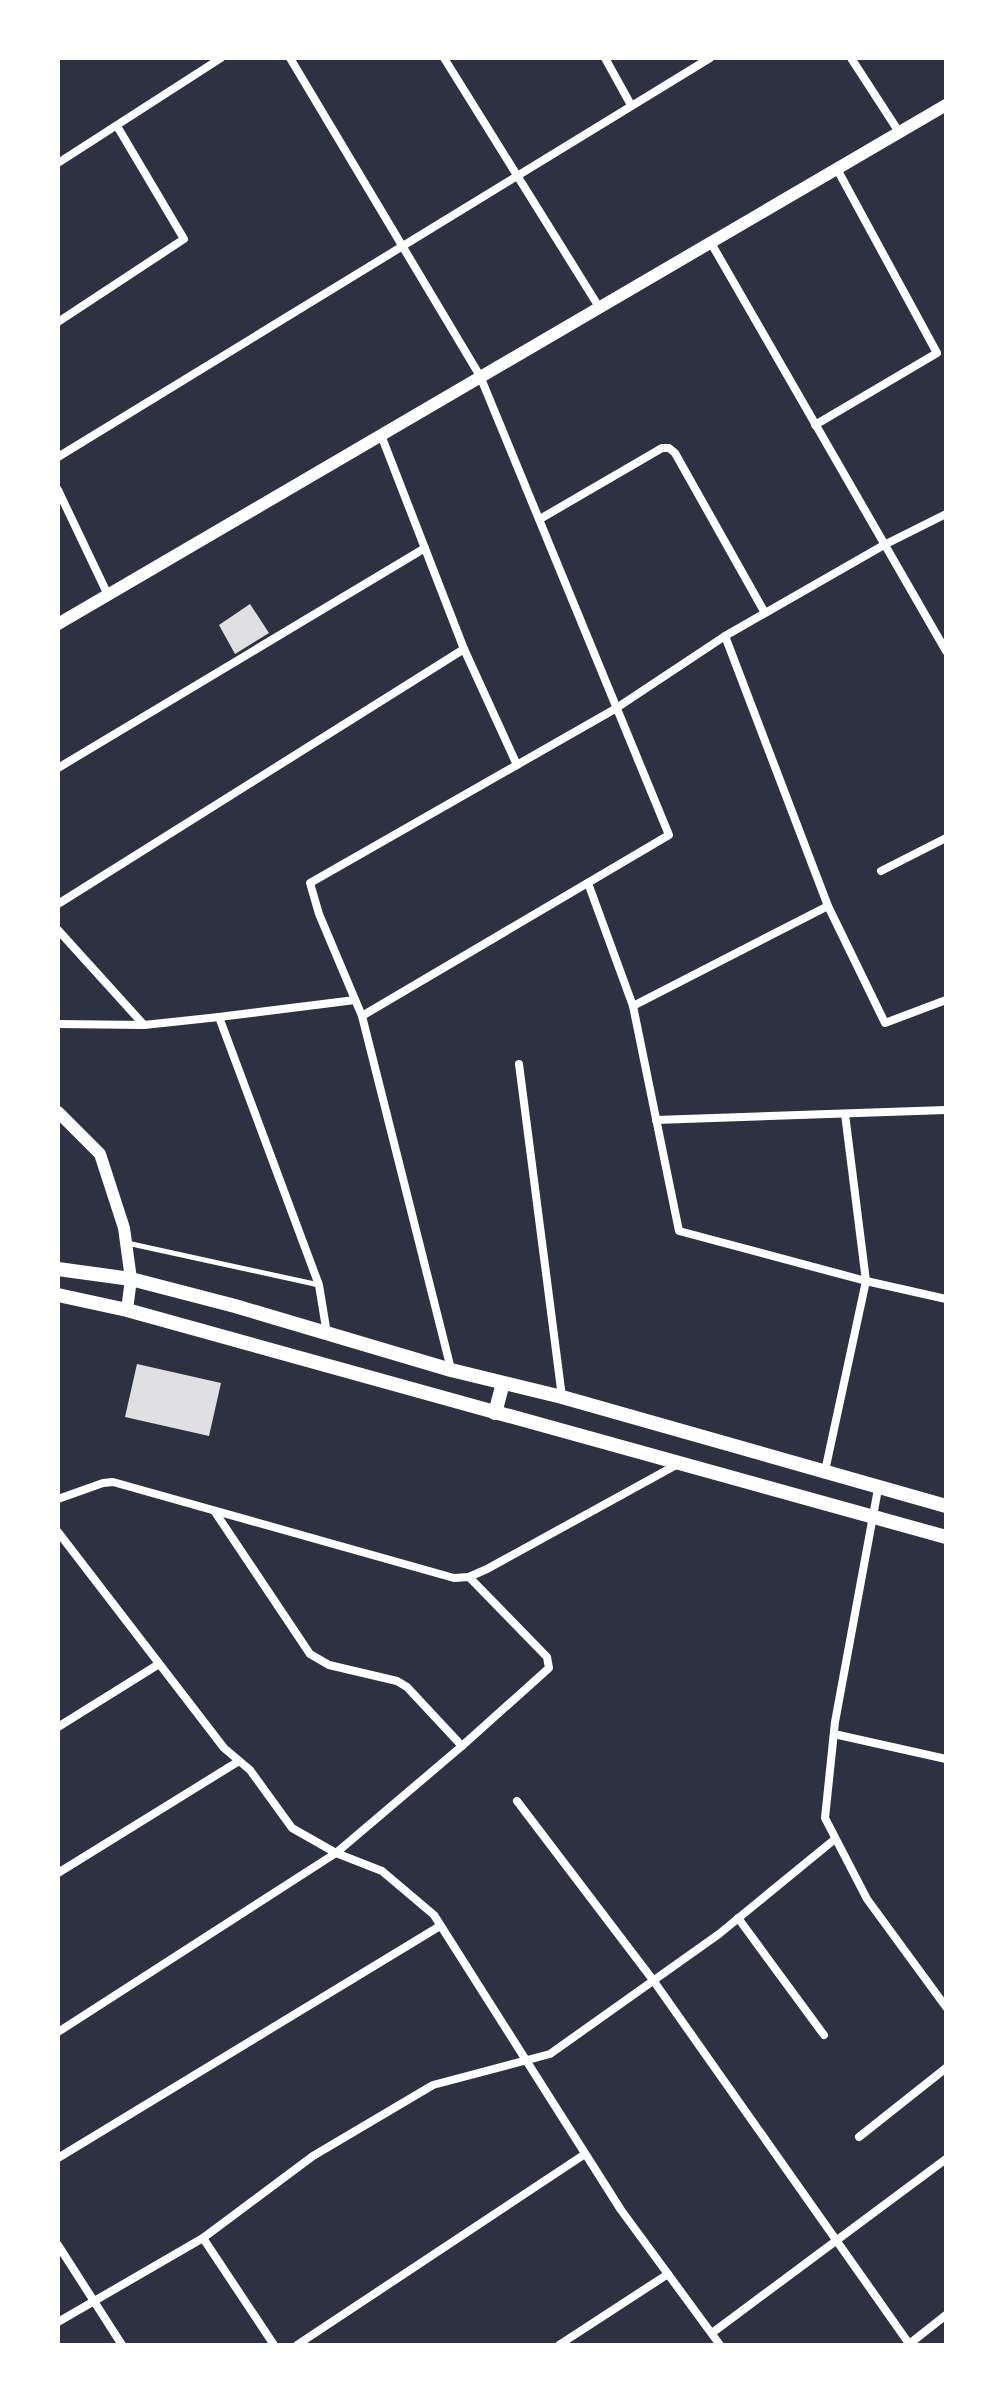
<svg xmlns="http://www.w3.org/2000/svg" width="1004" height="2403" viewBox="0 0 1004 2403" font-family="Literata,serif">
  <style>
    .building { fill: #e0e0e3 }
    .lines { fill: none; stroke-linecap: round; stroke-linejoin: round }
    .service { stroke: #fff; stroke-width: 5 }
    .minor { stroke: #fff; stroke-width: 8 }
    .tertiary { stroke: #fff; stroke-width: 12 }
    .primary { stroke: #fff; stroke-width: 14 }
  </style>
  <rect width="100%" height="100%" fill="#2d3142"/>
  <!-- building -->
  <g class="building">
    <polygon points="250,604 269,633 235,654 219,625"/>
    <polygon points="137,1364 221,1383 209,1436 125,1417"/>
  </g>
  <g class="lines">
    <!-- service -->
    <polyline class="service" points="127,1243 319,1285"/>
    <!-- minor -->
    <g class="minor">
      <polyline points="290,58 480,376 669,835 362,1016"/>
      <polyline points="444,58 599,307"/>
      <polyline points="605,58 631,105"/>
      <polyline points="851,58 899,132"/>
      <polyline points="58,163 221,58"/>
      <polyline points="711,243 946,651"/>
      <polyline points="58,322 184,239 117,126"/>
      <polyline points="815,425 937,353 837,169"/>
      <polyline points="381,435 464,649 517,765"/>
      <polyline points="58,457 710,58"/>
      <polyline points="58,490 108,595"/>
      <polyline points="540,519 662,448 669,448 675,453 765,613"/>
      <polyline points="725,636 828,906 885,1023 946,1000"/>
      <polyline points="58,768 425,548"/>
      <polyline points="881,871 946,838"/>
      <polyline points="588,883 633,1006 679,1231 866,1281 946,1299"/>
      <polyline points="58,904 464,649"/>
      <polyline points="58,930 144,1025 219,1017 319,1285 327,1334"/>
      <polyline points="633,1006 828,906"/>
      <polyline points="219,1017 355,1000"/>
      <polyline points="58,1024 144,1025"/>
      <polyline points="519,1064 562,1397"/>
      <polyline points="656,1120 946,1110"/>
      <polyline points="451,1369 362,1016 319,914 310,883 615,709 725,636 884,545 946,514"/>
      <polyline points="825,1471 866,1281 845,1114"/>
      <polyline points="878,1489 835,1722 825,1818 867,1899 946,2007"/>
      <polyline points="58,1499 103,1483 113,1482 454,1578 469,1577 487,1569 678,1464"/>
      <polyline points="215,1512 310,1654 329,1665 397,1681 407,1687 462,1746"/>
      <polyline points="58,1532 224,1748 250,1770 292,1828 336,1853 382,1871 434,1915 621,2210 720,2345"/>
      <polyline points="58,1727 159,1664"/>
      <polyline points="834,1734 946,1759"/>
      <polyline points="517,1801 653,1980 910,2345"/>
      <polyline points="58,1873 239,1761"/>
      <polyline points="738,1918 824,2035"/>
      <polyline points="58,2032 336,1853 462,1746 549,1668 547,1657 469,1577"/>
      <polyline points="859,2137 946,2068"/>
      <polyline points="58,2158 440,1926"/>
      <polyline points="203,2238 274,2345"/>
      <polyline points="58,2245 122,2345"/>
      <polyline points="58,2322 203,2238 313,2156 433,2085 550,2054 719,1934 835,1839"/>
      <polyline points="712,2333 946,2159"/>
      <polyline points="297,2345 585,2154"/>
      <polyline points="559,2345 668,2274"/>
      <polyline points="908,2345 946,2315"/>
    </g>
    <!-- tertiary -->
    <g class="tertiary">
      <polyline points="58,624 946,105"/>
      <polyline points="58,1112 100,1154 124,1228 131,1279 127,1310"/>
    </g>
    <!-- primary -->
    <g class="primary">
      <polyline points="58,1269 131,1279 235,1306 451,1370 562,1397 946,1506"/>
      <polyline points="58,1295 127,1310 946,1537"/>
      <polyline points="495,1413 503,1383"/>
    </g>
  </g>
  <!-- border -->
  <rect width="1004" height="2403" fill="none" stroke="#ffffff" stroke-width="120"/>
</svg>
